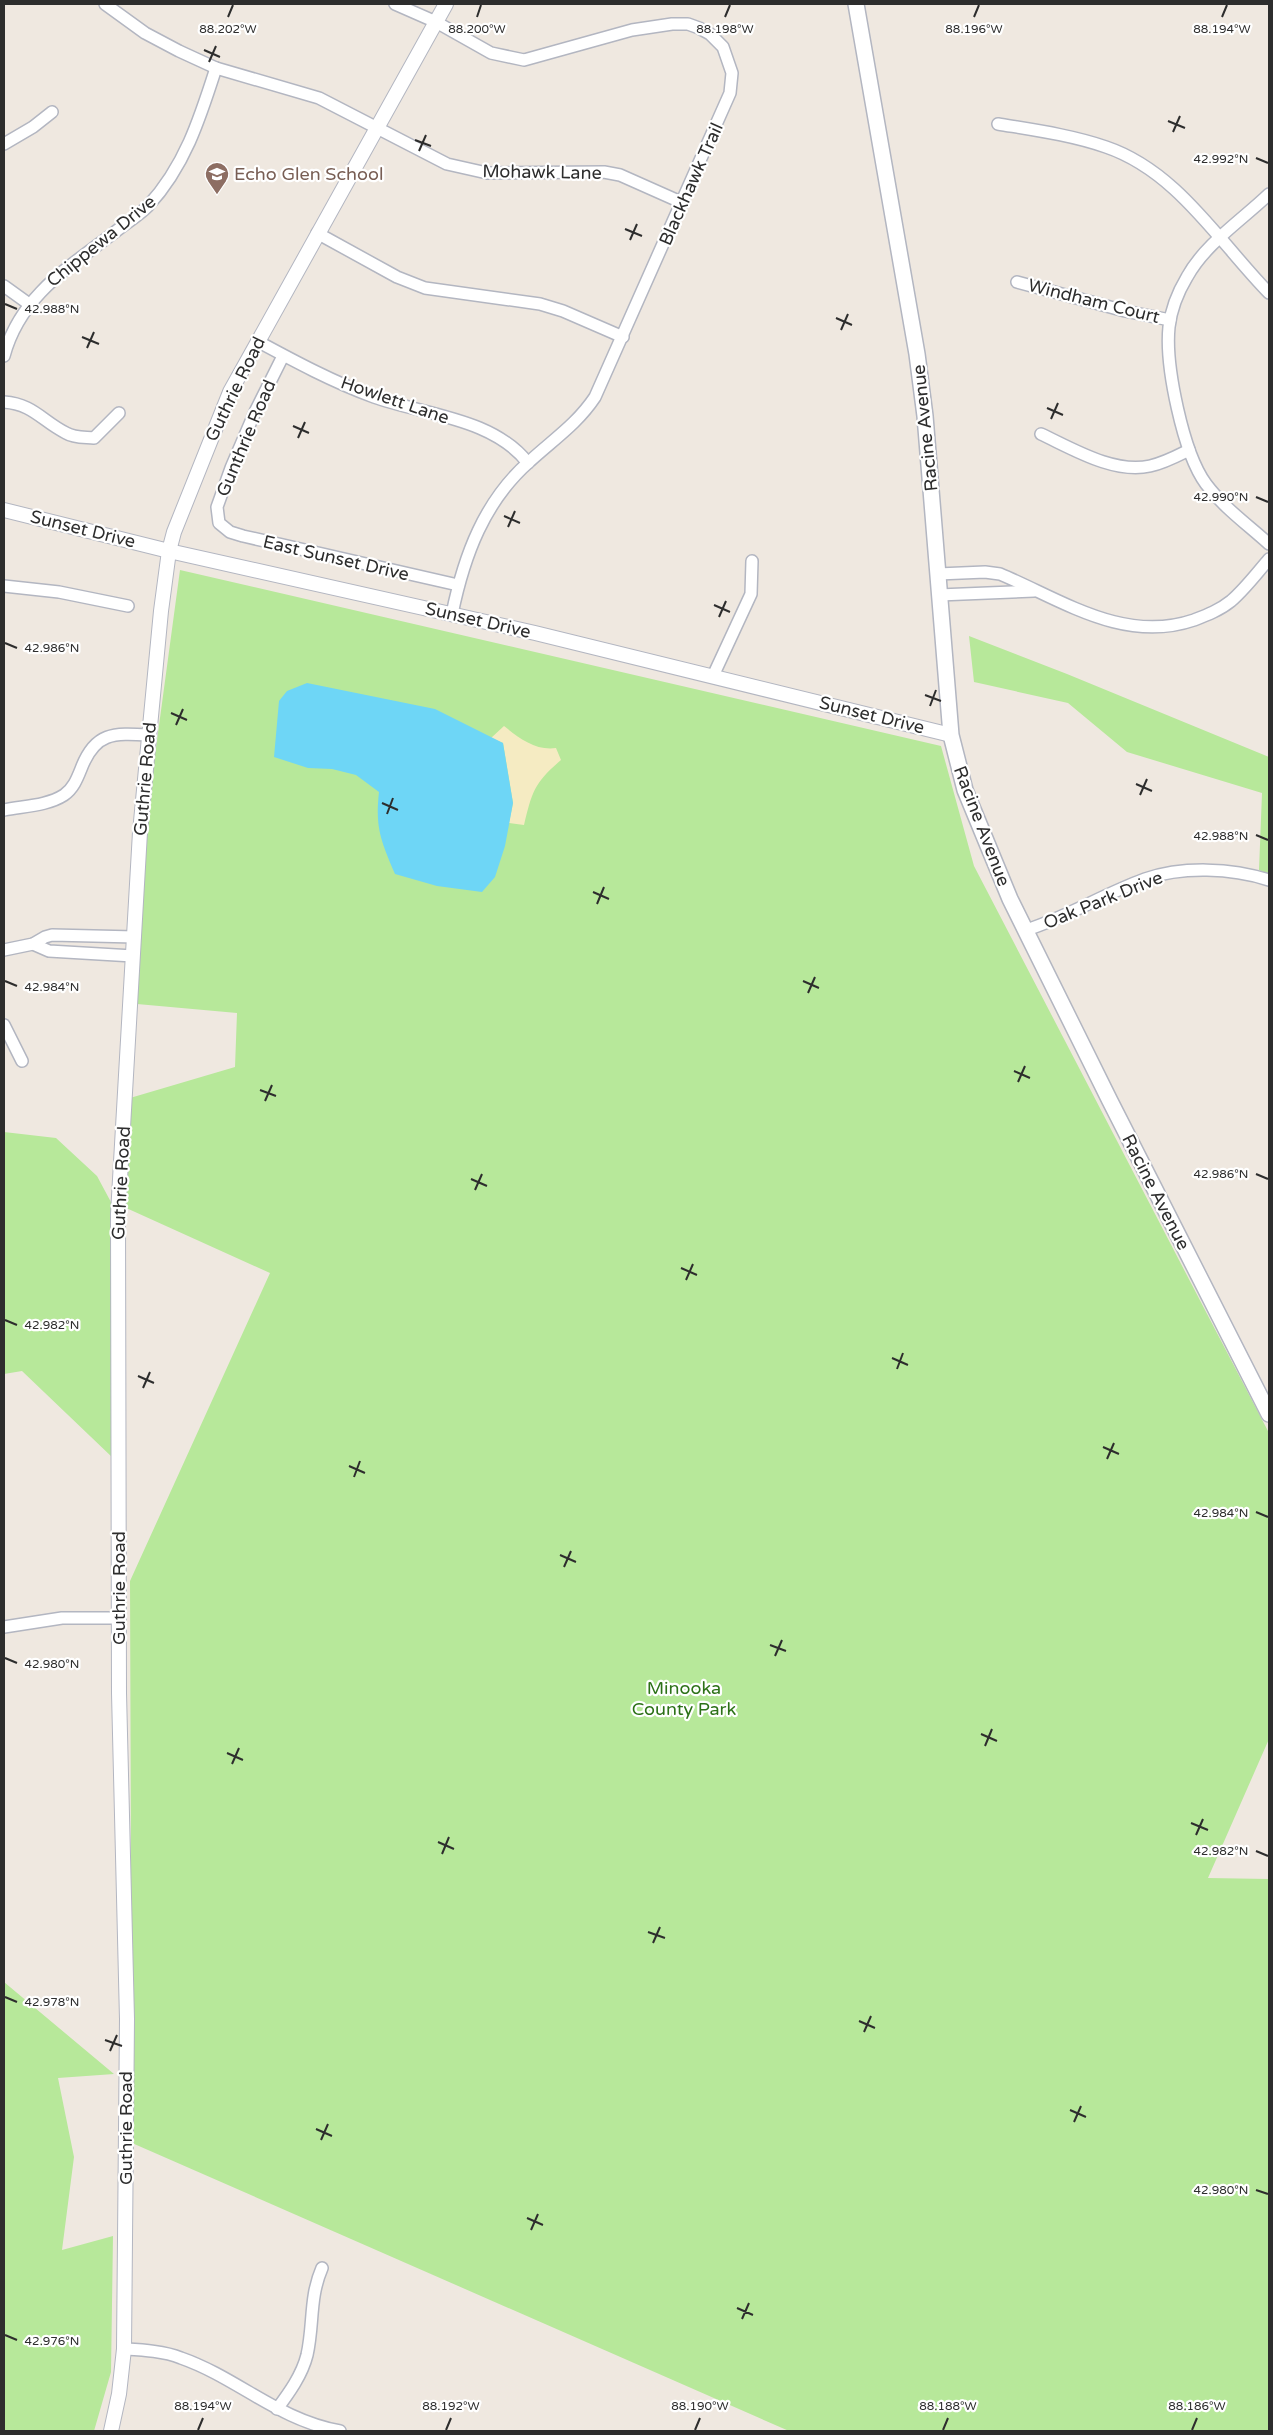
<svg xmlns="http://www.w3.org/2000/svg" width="1273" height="2435" viewBox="0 0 1273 2435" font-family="'Varela Round',sans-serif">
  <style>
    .green { fill: #b7e89a }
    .sand { fill: #f5ebc2 }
    .water { fill: #6ed6f6 }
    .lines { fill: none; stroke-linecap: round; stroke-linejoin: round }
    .minor-casing { stroke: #b3b6c1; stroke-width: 14 }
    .tertiary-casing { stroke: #b3b6c1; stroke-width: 16 }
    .secondary-casing { stroke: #b3b6c1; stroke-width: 18 }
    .minor { stroke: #fff; stroke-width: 11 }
    .tertiary { stroke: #fff; stroke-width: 14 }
    .secondary { stroke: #fff; stroke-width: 15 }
    .ticks { fill: none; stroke: #2d2d2d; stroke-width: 2 }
    .labels { text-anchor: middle; stroke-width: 4.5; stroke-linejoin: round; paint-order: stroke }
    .street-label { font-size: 18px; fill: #2d2d2d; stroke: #fff }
    .education-label { font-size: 18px; fill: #785e54; stroke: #fff; text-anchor: start }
    .park-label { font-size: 18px; fill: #2c7117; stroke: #fff }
    .ticks-label { font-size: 12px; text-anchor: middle; fill: #2d2d2d; stroke: #fff; stroke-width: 4.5; stroke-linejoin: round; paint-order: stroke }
  </style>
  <rect width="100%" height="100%" fill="#efe8e0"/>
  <!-- green -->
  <g class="green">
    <polygon points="180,570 941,746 974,866 1269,1433 1269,1739 1208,1878 1269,1879 1269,2431 789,2431 132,2143 130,1581 270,1273 124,1207 130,1098 235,1067 237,1013 137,1004 145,829"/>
    <polygon points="969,636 1067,674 1269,757 1269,875 1259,870 1262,793 1127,752 1068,703 974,682"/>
    <polygon points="4,1132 56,1138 97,1176 112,1204 113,1458 22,1371 4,1374"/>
    <polygon points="4,1982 114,2074 58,2078 74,2157 62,2250 113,2236 111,2372 94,2431 4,2431"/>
  </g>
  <!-- sand -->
  <path class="sand" d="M504 726C519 738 536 751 556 748L561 760C534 783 532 792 524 825L509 823 513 803 503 743 491 738Z"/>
  <!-- water -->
  <path class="water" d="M307 683 435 709 503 743 513 803 505 846 495 877 482 892 437 886 395 874C381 841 375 828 379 792L356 775 332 769 308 768 274 757 279 701 287 691Z"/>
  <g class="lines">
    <!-- minor casing -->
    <g class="minor-casing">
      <g id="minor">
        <polyline points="105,4 145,33 179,51 216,68 319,98 447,164 487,173 604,172 620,175 683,203"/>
        <path d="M395 4 436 22 491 53 524 60 632 30 672 24H688L699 28 710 34 723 47 732 73 730 93 595 397C577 424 554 439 530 461 484 501 464 556 452 614"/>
        <path d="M998 124C1034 130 1071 135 1106 147 1177 171 1219 242 1269 293"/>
        <polyline points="4,144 33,127 52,112"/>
        <path d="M1269 194C1242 220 1205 244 1187 277 1178 292 1171 310 1169 327 1165 365 1183 453 1206 484 1224 508 1247 524 1269 544"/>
        <polyline points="317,233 397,277 425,288 540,304 563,311 623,337"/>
        <polyline points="1017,282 1125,311 1170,320"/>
        <polyline points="4,286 29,304"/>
        <path d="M257 341C294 361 333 382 374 397 425 415 493 418 528 463"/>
        <path d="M4 356C20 296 69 267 115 232 126 223 138 216 148 206 185 166 200 118 216 68"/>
        <polyline points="283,356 255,412 231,468 217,507 219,523 230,532 243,536 458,585"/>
        <path d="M4 402C33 404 42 421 66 433 74 438 85 437 94 438L119 413"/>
        <path d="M1041 434C1073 449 1114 474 1150 466 1164 463 1177 456 1189 450"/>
        <path d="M938 574 985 572 1000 574C1062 600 1124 644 1194 620 1207 615 1220 610 1231 601 1245 589 1257 573 1269 559"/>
        <polyline points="4,586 59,592 128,606"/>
        <polyline points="939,595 1034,591"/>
        <polyline points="713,676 751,594 752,561"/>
        <path d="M4 810C23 806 47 806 64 795 73 789 77 779 81 769 95 732 113 733 149 735"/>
        <path d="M1026 930C1067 917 1104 894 1145 879 1183 866 1231 868 1269 880"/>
        <polyline points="33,944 49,951 133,956"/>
        <polyline points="4,950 33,944 45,937 52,935 135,937"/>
        <polyline points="4,1025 22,1061"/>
        <polyline points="4,1627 62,1618 119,1618"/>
        <path d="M124 2349C142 2350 164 2351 181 2358 238 2378 278 2420 340 2431"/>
        <path d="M277 2409C289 2393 302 2375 307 2355 314 2324 309 2298 322 2268"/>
      </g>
    </g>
    <!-- tertiary casing -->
    <g class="tertiary-casing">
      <g id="tertiary">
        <polyline points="4,510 169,551 535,633 951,735"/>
        <polyline points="111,2431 119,2394 124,2349 127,2019 119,1693 118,1214 140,832 161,611 169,551 174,532 230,392 446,4"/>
      </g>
    </g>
    <!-- secondary casing -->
    <g class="secondary-casing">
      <polyline id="secondary" points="856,4 917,354 925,416 951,735 965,790 1010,899 1110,1101 1269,1414"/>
    </g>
    <!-- minor -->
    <use href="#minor" class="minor"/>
    <!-- tertiary -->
    <use href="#tertiary" class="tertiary"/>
    <!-- secondary -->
    <use href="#secondary" class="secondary"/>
  </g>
  <!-- ticks -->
  <path class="ticks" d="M228 17 233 5M477 17 481 5M725 17 730 5M974 17 979 5M1222 17 1227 5M204 50 220 57M209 62 216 46M1168 121 1185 128M1173 132 1180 116M415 140 431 146M419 151 426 135M1256 158 1268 163M625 229 642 236M630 240 637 224M5 304 17 309M836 318 852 325M841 330 848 314M82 337 99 344M87 348 94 332M1047 408 1063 415M1051 419 1058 403M293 426 309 433M298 438 305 422M1256 497 1268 502M504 516 520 523M508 527 515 511M714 605 730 612M719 617 726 601M5 643 17 648M925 695 941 701M930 706 936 690M171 713 187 720M176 725 183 709M1136 784 1152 791M1140 795 1147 779M382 803 398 810M387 814 393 798M1256 835 1268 840M593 892 609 899M597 904 604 887M5 981 17 986M803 981 819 988M808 993 815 977M1014 1071 1030 1078M1018 1082 1025 1066M260 1090 276 1096M265 1101 272 1085M1256 1174 1268 1179M471 1179 487 1186M475 1190 482 1174M681 1268 697 1275M686 1280 693 1264M5 1320 17 1325M892 1358 908 1365M897 1369 903 1353M138 1376 154 1383M143 1388 150 1372M1103 1447 1119 1454M1107 1459 1114 1443M349 1466 365 1473M354 1477 360 1461M1256 1512 1268 1517M560 1555 576 1562M564 1567 571 1551M770 1645 786 1651M775 1656 782 1640M5 1658 17 1663M981 1734 997 1741M985 1746 992 1729M227 1753 243 1760M232 1764 239 1748M1191 1823 1208 1830M1196 1835 1203 1819M438 1842 454 1849M1256 1851 1268 1856M442 1854 449 1837M648 1932 665 1938M653 1943 660 1927M5 1997 17 2002M859 2021 875 2028M864 2032 871 2016M105 2040 122 2046M110 2051 117 2035M1070 2110 1086 2117M1074 2122 1081 2106M316 2129 332 2136M321 2140 328 2124M1256 2190 1268 2194M527 2218 543 2225M531 2230 538 2214M737 2308 753 2315M742 2319 749 2303M5 2335 17 2340M198 2430 203 2418M446 2430 451 2418M695 2430 700 2418M943 2430 948 2418M1192 2430 1197 2418"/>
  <!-- icons -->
  <defs>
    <g id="school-pin" transform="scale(1.25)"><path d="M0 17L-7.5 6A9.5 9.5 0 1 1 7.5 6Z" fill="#8d6e63" stroke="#fff"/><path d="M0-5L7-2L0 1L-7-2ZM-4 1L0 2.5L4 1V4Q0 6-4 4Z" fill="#fff"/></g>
  </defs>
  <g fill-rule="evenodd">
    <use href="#school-pin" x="217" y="174"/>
  </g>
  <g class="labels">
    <!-- street labels -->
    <g class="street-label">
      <text transform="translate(542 172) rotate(1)" y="6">Mohawk Lane</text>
      <text transform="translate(691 184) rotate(-66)" y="6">Blackhawk Trail</text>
      <text transform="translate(101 241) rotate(-39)" y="6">Chippewa Drive</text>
      <text transform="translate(1094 301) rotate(14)" y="6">Windham Court</text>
      <text transform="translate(235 389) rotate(-64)" y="6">Guthrie Road</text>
      <text transform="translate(395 400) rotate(19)" y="6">Howlett Lane</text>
      <text transform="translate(925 428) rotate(-96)" y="6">Racine Avenue</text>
      <text transform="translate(246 438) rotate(-67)" y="6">Gunthrie Road</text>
      <text transform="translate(83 529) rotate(14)" y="6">Sunset Drive</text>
      <text transform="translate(336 558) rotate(13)" y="6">East Sunset Drive</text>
      <text transform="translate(478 620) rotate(13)" y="6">Sunset Drive</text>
      <text transform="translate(872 715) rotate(14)" y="6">Sunset Drive</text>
      <text transform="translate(145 779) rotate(-85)" y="6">Guthrie Road</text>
      <text transform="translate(982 826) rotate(69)" y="6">Racine Avenue</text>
      <text transform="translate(1103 900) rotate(-22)" y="6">Oak Park Drive</text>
      <text transform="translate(121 1183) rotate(-87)" y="6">Guthrie Road</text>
      <text transform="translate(1156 1192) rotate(63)" y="6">Racine Avenue</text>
      <text transform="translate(119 1588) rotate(-90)" y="6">Guthrie Road</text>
      <text transform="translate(126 2128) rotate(-90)" y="6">Guthrie Road</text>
    </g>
    <!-- education labels -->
    <g class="education-label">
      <text x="234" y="180">Echo Glen School</text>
    </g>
    <!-- park labels -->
    <g class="park-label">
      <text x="684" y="1694">Minooka<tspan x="684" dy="21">County Park</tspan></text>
    </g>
  </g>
  <g class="ticks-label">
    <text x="228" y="33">88.202°W</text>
    <text x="477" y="33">88.200°W</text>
    <text x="725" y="33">88.198°W</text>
    <text x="1222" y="33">88.194°W</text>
    <text x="974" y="33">88.196°W</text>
    <text x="1221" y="163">42.992°N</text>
    <text x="52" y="313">42.988°N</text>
    <text x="1221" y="501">42.990°N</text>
    <text x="52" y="652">42.986°N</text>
    <text x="1221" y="840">42.988°N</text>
    <text x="52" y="991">42.984°N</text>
    <text x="1221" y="1178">42.986°N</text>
    <text x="52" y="1329">42.982°N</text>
    <text x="1221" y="1517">42.984°N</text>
    <text x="52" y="1668">42.980°N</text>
    <text x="1221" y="1855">42.982°N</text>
    <text x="52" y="2006">42.978°N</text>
    <text x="1221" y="2194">42.980°N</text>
    <text x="52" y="2345">42.976°N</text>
    <text x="203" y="2410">88.194°W</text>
    <text x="451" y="2410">88.192°W</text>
    <text x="700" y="2410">88.190°W</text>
    <text x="948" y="2410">88.188°W</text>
    <text x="1197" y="2410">88.186°W</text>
  </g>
  <!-- border -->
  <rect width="1273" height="2435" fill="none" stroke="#2d2d2d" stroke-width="10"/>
</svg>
